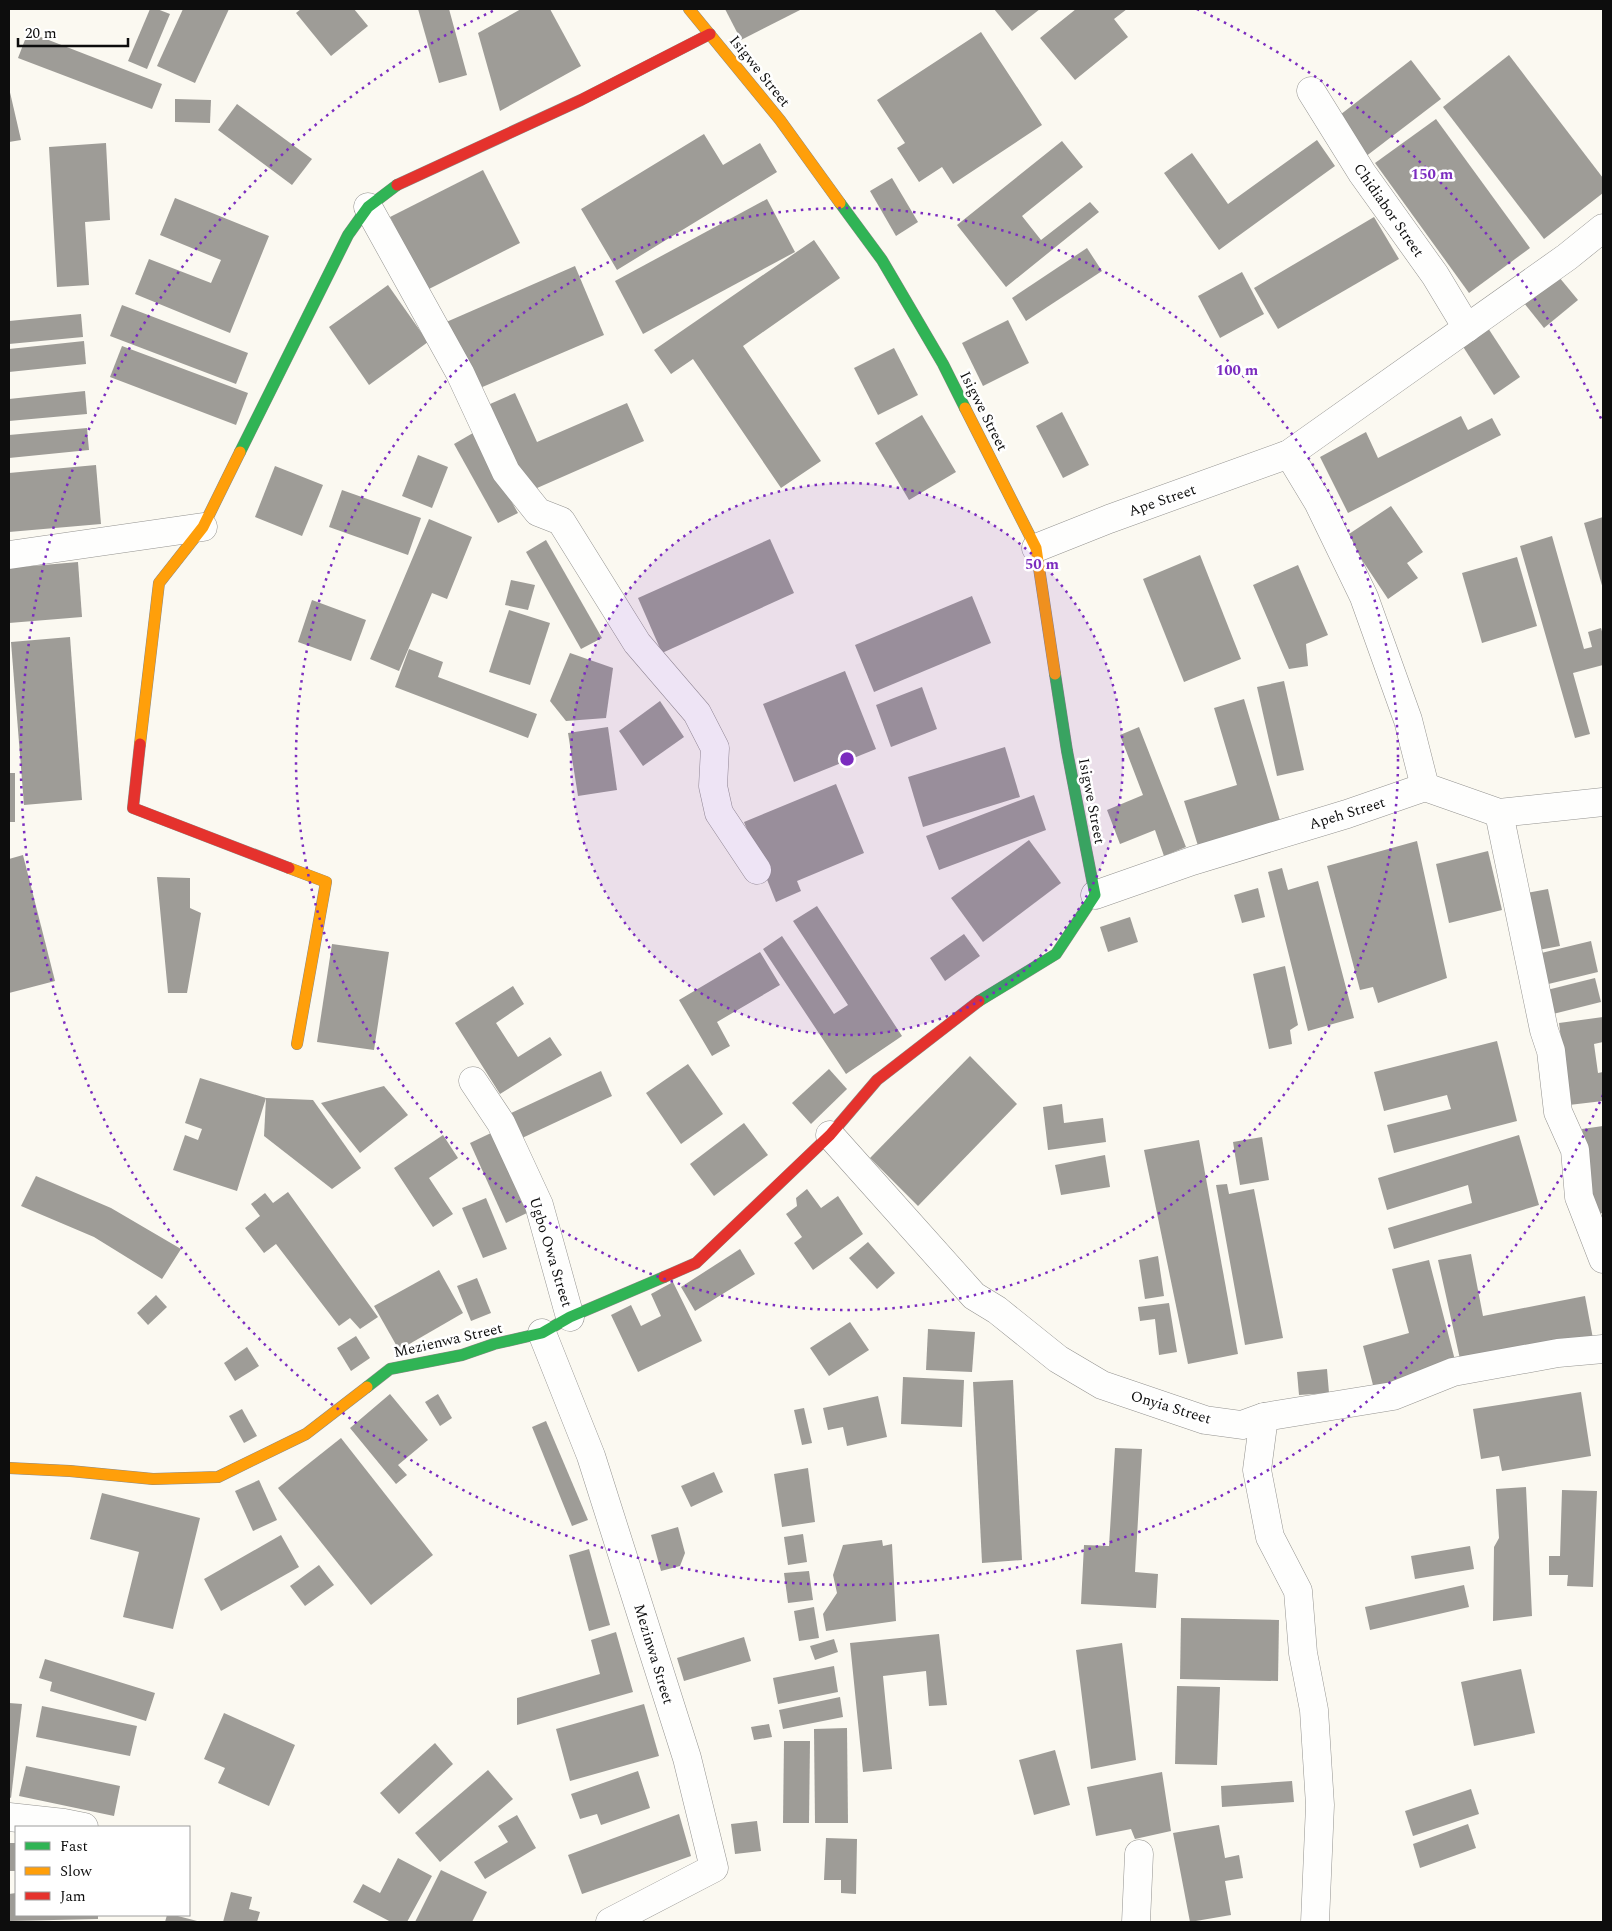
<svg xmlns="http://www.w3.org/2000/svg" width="1612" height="1931" viewBox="0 0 1612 1931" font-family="Spectral,serif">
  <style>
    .building { fill: #9e9c97 }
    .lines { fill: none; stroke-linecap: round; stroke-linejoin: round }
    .street-casing { stroke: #949390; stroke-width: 29 }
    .fast-casing { stroke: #8b8a86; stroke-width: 12 }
    .slow-casing { stroke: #8b8a86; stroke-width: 12 }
    .jam-casing { stroke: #8b8a86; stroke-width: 12 }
    .street { stroke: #fefefd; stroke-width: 28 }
    .fast { stroke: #30b455; stroke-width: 11 }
    .slow { stroke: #ff9f0a; stroke-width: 11 }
    .jam { stroke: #e5322d; stroke-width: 11 }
    .ring { fill: none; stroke: #7b2cbf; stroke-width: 2.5; stroke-dasharray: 2.5 5 }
    .labels { text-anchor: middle; stroke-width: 5; stroke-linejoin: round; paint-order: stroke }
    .street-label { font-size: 15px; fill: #0d0d0d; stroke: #fff }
    .centre { fill: #7b2cbf; stroke: #fff; stroke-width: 2.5 }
    .ring-label { font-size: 15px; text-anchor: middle; font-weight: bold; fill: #7b2cbf; stroke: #fff; stroke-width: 5; stroke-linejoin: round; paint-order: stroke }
  </style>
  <rect width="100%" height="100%" fill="#fbf9f1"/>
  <!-- building -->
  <g class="building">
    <polygon points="150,9 157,9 170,14 147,69 128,61"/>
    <polygon points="183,9 229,9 195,83 157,66"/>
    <polygon points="301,9 354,9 368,26 331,56 296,13"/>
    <polygon points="418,9 449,9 467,75 439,83"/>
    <polygon points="521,9 550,9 581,66 500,111 478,33"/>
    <polygon points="725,9 802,9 741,40"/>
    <polygon points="994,9 1040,9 1012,31"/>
    <polygon points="1076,9 1127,9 1114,19 1128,37 1075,80 1040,38"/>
    <polygon points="28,32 162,84 152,109 18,58"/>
    <polygon points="981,32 1042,125 953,184 942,167 919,182 897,148 905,143 877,100"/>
    <polygon points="1509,55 1603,178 1603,193 1544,239 1443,107"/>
    <polygon points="1411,60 1441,99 1365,157 1336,118"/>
    <polygon points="9,88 21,140 9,142"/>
    <polygon points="175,99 211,100 210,123 175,122"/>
    <polygon points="237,104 312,159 292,185 218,130"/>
    <polygon points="1436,119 1530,248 1469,293 1375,163"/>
    <polygon points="704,134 723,165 760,143 777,172 617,270 581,209"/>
    <polygon points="1317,140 1335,166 1219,250 1164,173 1192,153 1228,204"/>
    <polygon points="1062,141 1083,167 1022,216 1041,240 1090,202 1099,212 1006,287 957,225"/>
    <polygon points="106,143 110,220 85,222 89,285 57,287 49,147"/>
    <polygon points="483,170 520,243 427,290 390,217"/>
    <polygon points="892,178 918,222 896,236 870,191"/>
    <polygon points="175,198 269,236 230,333 135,294 149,259 211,283 221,260 160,235"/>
    <polygon points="767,199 795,252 643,334 615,281"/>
    <polygon points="1374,217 1399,259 1278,329 1254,288"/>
    <polygon points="814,240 840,278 743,346 821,461 781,488 693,359 671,374 654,350"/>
    <polygon points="1087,248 1102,271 1026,321 1012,298"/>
    <polygon points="575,266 604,335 473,391 444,323"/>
    <polygon points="1554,271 1578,300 1544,328 1520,298"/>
    <polygon points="1242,272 1264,314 1220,338 1198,296"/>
    <polygon points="388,285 428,342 369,385 329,327"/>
    <polygon points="122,305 248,353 236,384 110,336"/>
    <polygon points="81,314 83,337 9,344 9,321"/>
    <polygon points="1008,320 1029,363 983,386 962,343"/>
    <polygon points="1488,328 1520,377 1494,395 1462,345"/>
    <polygon points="84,341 86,364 9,372 9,349"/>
    <polygon points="122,346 248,393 236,425 110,377"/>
    <polygon points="894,348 918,395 878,415 854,368"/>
    <polygon points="85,391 87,414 9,421 9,399"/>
    <polygon points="515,393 537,442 627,403 644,441 528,492 490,404"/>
    <polygon points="1062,412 1089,465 1063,478 1036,426"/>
    <polygon points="922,415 956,472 909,500 875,443"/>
    <polygon points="1461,416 1468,430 1492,418 1501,435 1348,513 1320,457 1366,432 1378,458"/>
    <polygon points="87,428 89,450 9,458 9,435"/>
    <polygon points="473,433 518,513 498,523 454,444"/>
    <polygon points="418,455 448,467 432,508 402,496"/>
    <polygon points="96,465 101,524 9,532 9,473"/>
    <polygon points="275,466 323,485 302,536 255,517"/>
    <polygon points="342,490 421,518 408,555 329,527"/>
    <polygon points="1391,506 1423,552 1407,563 1418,578 1388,599 1346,536"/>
    <polygon points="1603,517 1603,589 1584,523"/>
    <polygon points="429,519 472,537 447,599 432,593 399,671 370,659"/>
    <polygon points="1552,536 1584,649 1592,647 1588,632 1601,628 1603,635 1603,665 1573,673 1590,734 1575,738 1520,546"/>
    <polygon points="770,539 794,593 662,653 638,598"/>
    <polygon points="546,540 602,638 581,649 526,552"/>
    <polygon points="1200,555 1241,659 1184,682 1143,579"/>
    <polygon points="1517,557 1537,626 1482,643 1462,573"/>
    <polygon points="78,562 82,617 9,623 9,568"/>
    <polygon points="1298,565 1328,635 1306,644 1308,666 1289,669 1253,585"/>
    <polygon points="511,580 535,585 528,610 505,605"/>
    <polygon points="972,596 991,643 874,692 855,645"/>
    <polygon points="312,600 366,620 351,661 298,642"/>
    <polygon points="509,610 550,623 530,685 489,672"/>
    <polygon points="70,637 82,800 24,805 11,642"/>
    <polygon points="409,649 443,662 438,677 537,714 528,738 395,687"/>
    <polygon points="570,653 613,668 606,718 566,721 550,701"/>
    <polygon points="845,671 876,749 794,782 763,704"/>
    <polygon points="1284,681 1304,770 1277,776 1257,687"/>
    <polygon points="922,687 937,729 891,747 876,705"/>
    <polygon points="1244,699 1281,824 1199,849 1184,801 1237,785 1214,708"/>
    <polygon points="660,701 684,737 643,766 619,731"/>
    <polygon points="608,727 617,790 578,796 568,733"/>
    <polygon points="1139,727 1186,847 1164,856 1155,830 1120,844 1107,810 1143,795 1120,735"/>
    <polygon points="1005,747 1020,797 923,827 908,777"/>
    <rect x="9" y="773" width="6" height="49"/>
    <polygon points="836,784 864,853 797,881 801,891 776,902 744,822"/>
    <polygon points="1034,795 1046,830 939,870 926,836"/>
    <polygon points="1029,840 1061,883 983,942 951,898"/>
    <polygon points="1417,841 1447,978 1378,1003 1373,987 1360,990 1327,866"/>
    <polygon points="1488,851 1502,910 1449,923 1436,864"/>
    <polygon points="23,855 55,981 9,993 9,859"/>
    <polygon points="1282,868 1288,890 1318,881 1354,1018 1308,1031 1268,872"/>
    <polygon points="157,877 190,878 190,908 201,913 187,993 168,993"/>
    <polygon points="1258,888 1265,917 1242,923 1234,895"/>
    <polygon points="1548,889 1560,946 1533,951 1522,894"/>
    <polygon points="817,906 902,1036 846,1074 763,949 782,936 834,1014 848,1005 793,921"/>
    <polygon points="1130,917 1138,942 1108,952 1100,927"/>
    <polygon points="964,934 980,956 945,981 930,958"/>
    <polygon points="1591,941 1598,972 1540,986 1533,955"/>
    <polygon points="332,944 389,952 374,1050 317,1042"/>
    <polygon points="760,952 780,985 717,1022 730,1046 712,1056 679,1000"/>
    <polygon points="1285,966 1298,1025 1290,1030 1292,1044 1269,1049 1253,974"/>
    <polygon points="1595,978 1601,1002 1549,1015 1543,991"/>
    <polygon points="513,986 524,1004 496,1023 518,1057 550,1037 562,1055 500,1094 455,1023"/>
    <polygon points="1603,1017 1603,1042 1594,1044 1598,1073 1603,1072 1603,1101 1569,1105 1559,1023"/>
    <polygon points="1497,1041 1517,1121 1394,1153 1387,1125 1451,1109 1447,1095 1384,1111 1374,1072"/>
    <polygon points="970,1056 1017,1104 918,1206 870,1158"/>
    <polygon points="688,1064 723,1114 681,1144 646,1093"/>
    <polygon points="829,1069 847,1089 811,1124 792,1103"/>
    <polygon points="601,1071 612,1096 520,1139 509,1114"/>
    <polygon points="200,1078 266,1098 237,1191 173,1170 185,1135 198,1140 202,1129 185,1123"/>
    <polygon points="384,1086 408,1115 360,1153 321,1103"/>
    <polygon points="266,1098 313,1100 361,1168 332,1189 264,1136"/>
    <polygon points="1062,1104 1064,1123 1103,1118 1106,1142 1048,1150 1043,1107"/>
    <polygon points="744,1123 768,1155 714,1196 690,1164"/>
    <polygon points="1603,1126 1603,1213 1592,1215 1582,1129"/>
    <polygon points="491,1133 527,1213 506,1223 470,1143"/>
    <polygon points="443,1135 458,1158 429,1178 453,1214 433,1227 394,1168"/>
    <polygon points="1519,1135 1539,1205 1394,1249 1388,1228 1472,1203 1468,1185 1387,1210 1378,1178"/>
    <polygon points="1262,1137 1269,1180 1240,1185 1233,1142"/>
    <polygon points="1199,1140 1238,1354 1188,1364 1144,1150"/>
    <polygon points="1105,1155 1110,1187 1061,1195 1055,1165"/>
    <polygon points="36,1176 111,1208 181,1249 162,1279 94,1237 21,1206"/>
    <polygon points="1227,1184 1229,1194 1254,1189 1283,1338 1245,1345 1216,1185"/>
    <polygon points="807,1189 821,1208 838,1196 863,1234 813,1270 794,1243 802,1237 786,1214 797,1206 796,1198"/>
    <polygon points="288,1192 378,1317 360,1329 350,1318 339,1326 276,1244 264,1253 245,1228 260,1216 251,1204 265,1193 273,1203"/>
    <polygon points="486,1198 507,1249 483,1258 462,1208"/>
    <polygon points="868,1242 895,1273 877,1289 849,1258"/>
    <polygon points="740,1249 755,1274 695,1311 681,1287"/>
    <polygon points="1471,1254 1483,1316 1585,1296 1594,1344 1462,1368 1438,1260"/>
    <polygon points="1158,1256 1164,1296 1145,1299 1139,1260"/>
    <polygon points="1429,1260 1457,1368 1374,1389 1363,1346 1409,1333 1392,1269"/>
    <polygon points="439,1270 463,1313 399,1350 374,1306"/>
    <polygon points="477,1278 491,1313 471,1321 457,1286"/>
    <polygon points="673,1282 702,1341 638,1372 611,1315 631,1305 641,1326 661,1316 651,1294"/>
    <polygon points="156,1295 167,1307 148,1325 137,1313"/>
    <polygon points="1169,1303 1177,1352 1159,1355 1155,1319 1140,1321 1138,1307"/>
    <polygon points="850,1322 869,1350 829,1376 810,1348"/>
    <polygon points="928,1329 975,1332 972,1372 926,1370"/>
    <polygon points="356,1336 370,1358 351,1371 337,1348"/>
    <polygon points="247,1347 259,1366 235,1381 224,1363"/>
    <polygon points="1327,1369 1329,1393 1299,1395 1297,1372"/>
    <polygon points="903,1377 964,1380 962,1427 901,1424"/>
    <polygon points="1013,1380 1022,1560 982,1563 973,1382"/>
    <polygon points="1581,1392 1591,1456 1502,1471 1499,1456 1481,1459 1473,1409"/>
    <polygon points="390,1394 428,1440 398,1465 407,1475 396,1484 350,1428"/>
    <polygon points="438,1394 452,1418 440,1426 425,1402"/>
    <polygon points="878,1396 887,1437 847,1446 843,1427 828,1430 823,1408"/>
    <polygon points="804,1408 812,1443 802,1445 794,1410"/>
    <polygon points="242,1409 257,1436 244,1443 229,1416"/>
    <polygon points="546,1421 588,1520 572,1526 532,1427"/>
    <polygon points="341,1438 433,1555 371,1605 278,1488"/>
    <polygon points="1115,1448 1142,1449 1135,1572 1158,1574 1156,1608 1081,1604 1084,1545 1109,1546"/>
    <polygon points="808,1468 815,1522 782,1527 774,1474"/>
    <polygon points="714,1472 723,1492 691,1507 681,1486"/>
    <polygon points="259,1480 277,1520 253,1531 235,1491"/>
    <polygon points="1526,1487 1532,1616 1493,1621 1494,1547 1499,1538 1496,1489"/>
    <polygon points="1562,1490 1597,1491 1593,1587 1567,1586 1568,1575 1549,1575 1549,1556 1560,1556"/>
    <polygon points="102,1493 200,1518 173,1629 123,1617 139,1552 90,1539"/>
    <polygon points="678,1527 685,1553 680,1566 661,1571 651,1535"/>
    <polygon points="803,1534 807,1562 788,1565 784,1537"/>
    <polygon points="281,1535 299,1567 221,1611 204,1579"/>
    <polygon points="882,1540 883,1546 892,1544 896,1621 826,1631 823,1614 837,1593 833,1575 843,1545"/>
    <polygon points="1470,1546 1474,1569 1415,1579 1411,1556"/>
    <polygon points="589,1549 610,1625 589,1631 569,1555"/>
    <polygon points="319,1565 334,1585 305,1606 290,1586"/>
    <polygon points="809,1571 813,1600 788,1603 784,1573"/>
    <polygon points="1464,1585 1469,1607 1370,1630 1365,1607"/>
    <polygon points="814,1607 819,1638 799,1641 794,1611"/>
    <polygon points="1181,1618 1279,1620 1278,1681 1180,1679"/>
    <polygon points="616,1632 633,1692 517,1725 517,1698 600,1674 591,1640"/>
    <polygon points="939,1634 947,1705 929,1706 926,1671 883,1676 892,1769 863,1772 850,1643"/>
    <polygon points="744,1637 751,1661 684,1681 677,1658"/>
    <polygon points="834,1639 838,1652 815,1660 810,1646"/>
    <polygon points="1122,1643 1136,1760 1091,1769 1076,1650"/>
    <polygon points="45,1659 155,1693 146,1721 50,1691 52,1682 39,1678"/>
    <polygon points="834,1666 838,1692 778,1704 773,1678"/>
    <polygon points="1521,1669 1535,1733 1474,1746 1461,1682"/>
    <polygon points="1177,1686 1220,1687 1217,1765 1175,1764"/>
    <polygon points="840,1697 843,1717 783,1729 779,1710"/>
    <polygon points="9,1703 22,1704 11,1798 9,1797"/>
    <polygon points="644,1704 659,1756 570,1781 556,1729"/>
    <polygon points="42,1706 137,1726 130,1756 36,1737"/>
    <polygon points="224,1713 295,1745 269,1806 218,1783 225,1768 204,1759"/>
    <polygon points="769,1724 772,1737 754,1740 751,1727"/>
    <polygon points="847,1728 848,1823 815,1823 814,1729"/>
    <polygon points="784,1741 810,1741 809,1823 783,1823"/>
    <polygon points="435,1743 453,1764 399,1814 380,1793"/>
    <polygon points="1055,1750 1070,1805 1034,1815 1019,1760"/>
    <polygon points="26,1766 120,1786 114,1816 19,1796"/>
    <polygon points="488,1770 513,1799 440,1862 415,1833"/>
    <polygon points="638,1771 650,1808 601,1825 597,1814 580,1819 571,1794"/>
    <polygon points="1162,1772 1171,1831 1135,1839 1131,1829 1096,1836 1087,1787"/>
    <polygon points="1292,1781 1294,1802 1222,1807 1221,1786"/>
    <polygon points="1471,1789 1479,1814 1413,1836 1405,1811"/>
    <polygon points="679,1814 691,1856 582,1894 568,1855"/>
    <polygon points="517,1815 536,1848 485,1879 474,1862 508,1842 498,1826"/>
    <polygon points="757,1821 761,1851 735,1854 731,1824"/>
    <polygon points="1468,1824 1476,1848 1420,1868 1413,1844"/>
    <polygon points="1219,1825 1225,1858 1239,1855 1243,1878 1225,1881 1231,1915 1190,1922 1173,1833"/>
    <polygon points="826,1838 857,1839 856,1894 841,1893 841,1880 824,1880"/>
    <rect x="9" y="1843" width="7" height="28"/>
    <polygon points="398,1858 432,1876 407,1922 391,1922 353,1902 363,1884 380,1893"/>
    <polygon points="441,1870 487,1892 472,1922 415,1922"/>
    <polygon points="231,1892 252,1897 249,1909 260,1912 257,1922 223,1922"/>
    <polygon points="16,1893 16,1915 98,1915 98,1919 9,1921 9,1894"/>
    <polygon points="167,1915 174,1915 201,1922 165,1922"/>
  </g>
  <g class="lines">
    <!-- street casing -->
    <g class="street-casing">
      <g id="street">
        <polyline points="1311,91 1362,173 1435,275 1467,328"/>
        <polyline points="368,207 460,373 506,472 538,512 561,521 637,643 697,713 715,748 713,786 719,813 757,870"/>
        <polyline points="1289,454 1318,502 1364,597 1408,720 1425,787"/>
        <polyline points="1036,548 1109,519 1289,454 1567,257 1603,228"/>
        <polyline points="9,555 203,527"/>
        <polyline points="1499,813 1544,1030 1551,1051 1558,1112 1575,1150 1579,1197 1603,1259"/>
        <polyline points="1095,895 1192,861 1347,814 1425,787 1499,813 1603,802"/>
        <polyline points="473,1081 501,1123 539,1205 570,1317"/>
        <polyline points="830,1135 974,1296 997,1310 1058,1359 1102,1385 1205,1420 1242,1425 1264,1417 1393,1396 1453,1372 1558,1353 1603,1349"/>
        <polyline points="542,1333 591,1456 687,1758 714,1868 610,1922"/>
        <polyline points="1264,1417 1257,1470 1270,1537 1298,1591 1303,1653 1314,1710 1320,1805 1315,1922"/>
        <polyline points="9,1817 64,1823 84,1827"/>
        <polyline points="1136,1922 1139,1854"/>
      </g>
    </g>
    <!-- fast casing -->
    <g class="fast-casing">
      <g id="fast">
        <polyline points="840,203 882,260 943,364 965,408"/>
        <polyline points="240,452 348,235 368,207 397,185"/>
        <polyline points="979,1001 1056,954 1095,895 1067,751 1055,674"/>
        <polyline points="367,1387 390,1369 462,1355 494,1344 542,1333 570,1317 664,1277"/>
      </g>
    </g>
    <!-- slow casing -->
    <g class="slow-casing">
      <g id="slow">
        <polyline points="689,9 780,120 840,203"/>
        <polyline points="965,408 1036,548 1055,674"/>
        <polyline points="140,744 159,583 203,527 240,452"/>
        <polyline points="289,868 326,882 297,1044"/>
        <polyline points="9,1468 70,1471 153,1479 218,1477 306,1434 367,1387"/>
      </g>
    </g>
    <!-- jam casing -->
    <g class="jam-casing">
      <g id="jam">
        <polyline points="397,185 581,100 710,34"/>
        <polyline points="140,744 133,808 289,868"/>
        <polyline points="664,1277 696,1263 830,1135 877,1080 979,1001"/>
      </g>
    </g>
    <!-- street -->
    <use href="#street" class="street"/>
    <!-- fast -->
    <use href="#fast" class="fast"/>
    <!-- slow -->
    <use href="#slow" class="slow"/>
    <!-- jam -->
    <use href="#jam" class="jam"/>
  </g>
  <!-- distance rings -->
  <circle cx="847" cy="759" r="276" fill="#7b2cbf" fill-opacity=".12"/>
  <g class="ring">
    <circle cx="847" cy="759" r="276"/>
    <circle cx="847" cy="759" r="551"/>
    <path d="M1603 1095A827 827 0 1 1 497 9M1197 9A827 827 0 0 1 1603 423"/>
  </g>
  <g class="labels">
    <!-- street labels -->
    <g class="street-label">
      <text transform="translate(760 71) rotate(51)" y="5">Isigwe Street</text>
      <text transform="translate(1389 210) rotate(55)" y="5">Chidiabor Street</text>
      <text transform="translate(984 411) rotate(63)" y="5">Isigwe Street</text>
      <text transform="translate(1162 500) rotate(-19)" y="5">Ape Street</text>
      <text transform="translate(1092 801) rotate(79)" y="5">Isigwe Street</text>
      <text transform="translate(1347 813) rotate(-17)" y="5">Apeh Street</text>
      <text transform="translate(551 1252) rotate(73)" y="5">Ugbo Owa Street</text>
      <text transform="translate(448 1340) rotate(-13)" y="5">Mezienwa Street</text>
      <text transform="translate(1171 1407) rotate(17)" y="5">Onyia Street</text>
      <text transform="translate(654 1654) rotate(73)" y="5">Mezinwa Street</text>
    </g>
  </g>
  <circle cx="847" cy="759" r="8" class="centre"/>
  <g class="ring-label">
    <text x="1432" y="179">150 m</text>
    <text x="1237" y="375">100 m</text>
    <text x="1042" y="569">50 m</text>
  </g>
  <!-- border -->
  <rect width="1612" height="1931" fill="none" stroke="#0d0d0d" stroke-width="20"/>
  <!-- legend -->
  <rect x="15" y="1826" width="175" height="90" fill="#ffffff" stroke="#9e9e9e"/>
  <rect x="25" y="1842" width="25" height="8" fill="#30b455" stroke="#9e9e9e"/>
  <text x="60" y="1851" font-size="15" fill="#0d0d0d">Fast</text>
  <rect x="25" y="1867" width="25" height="8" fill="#ff9f0a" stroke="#9e9e9e"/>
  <text x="60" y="1876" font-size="15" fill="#0d0d0d">Slow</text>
  <rect x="25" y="1892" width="25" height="8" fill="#e5322d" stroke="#9e9e9e"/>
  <text x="60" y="1901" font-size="15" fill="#0d0d0d">Jam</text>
  <!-- scale -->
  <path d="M18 38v8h110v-8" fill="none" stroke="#0d0d0d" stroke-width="2.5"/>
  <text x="25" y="38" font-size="15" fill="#0d0d0d" stroke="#ffffff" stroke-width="4" paint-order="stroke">20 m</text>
</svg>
